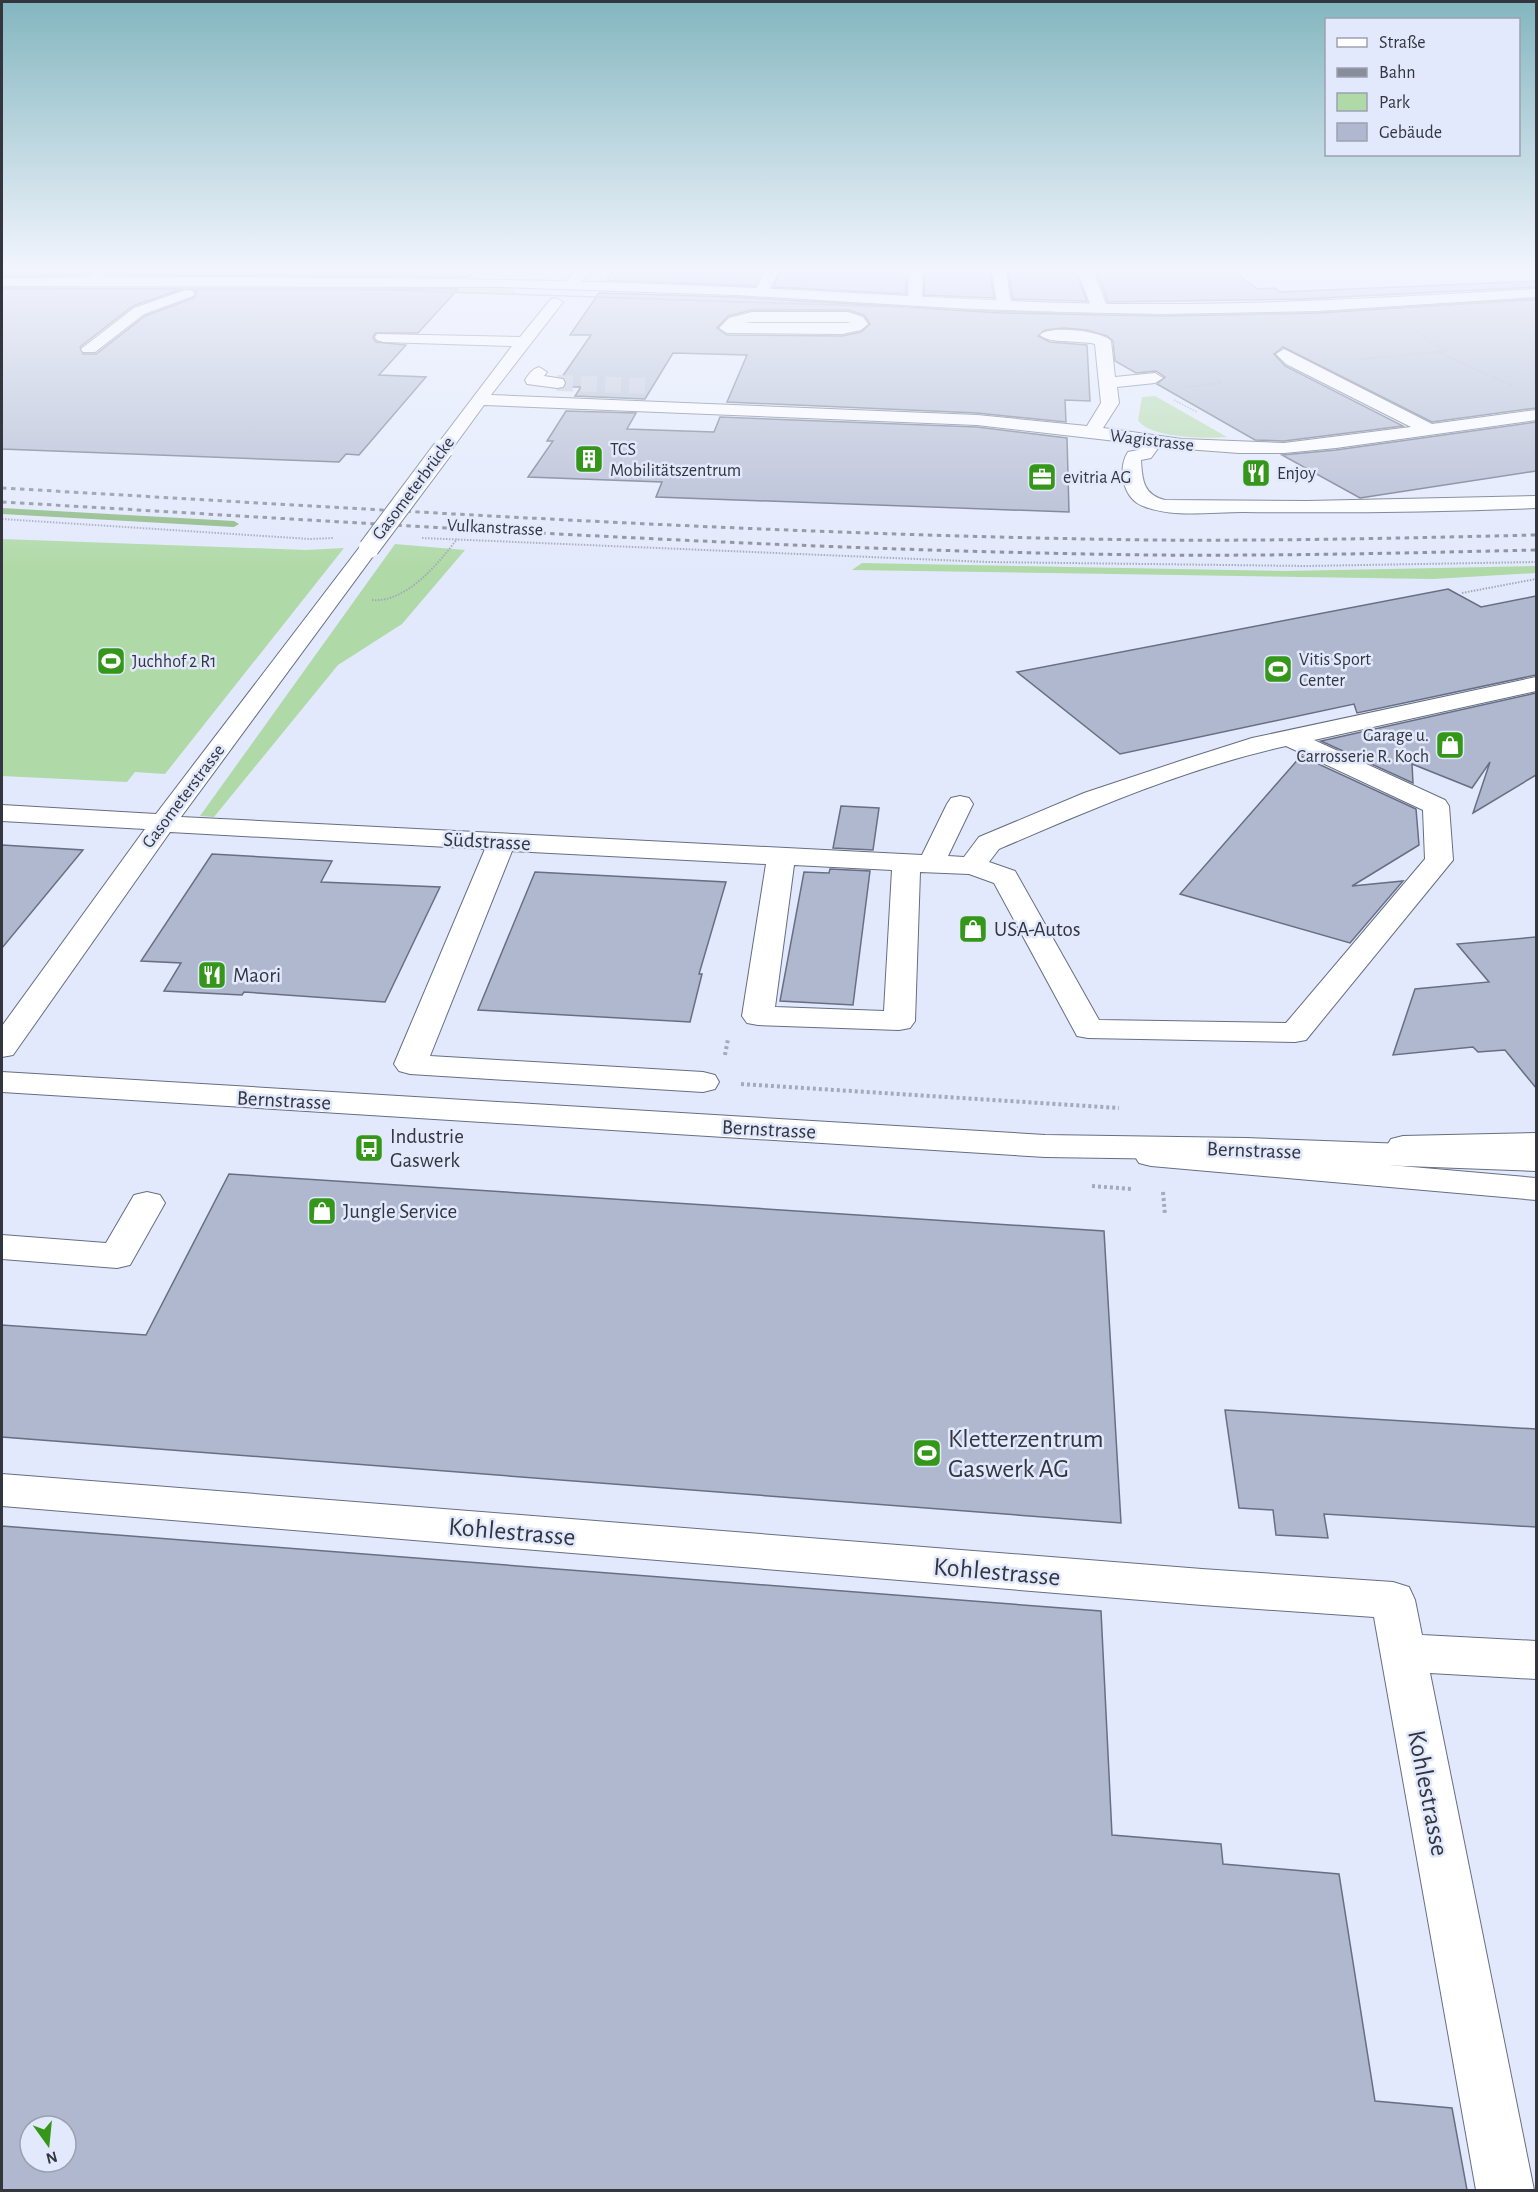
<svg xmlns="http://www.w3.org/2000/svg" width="1538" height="2192" viewBox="0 0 1538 2192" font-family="'Alegreya Sans',sans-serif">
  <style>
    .green { fill: #afd9a6 }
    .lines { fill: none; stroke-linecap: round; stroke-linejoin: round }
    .stream { fill: #8bb982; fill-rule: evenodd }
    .building { fill: #b0b8cf; stroke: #686f84; stroke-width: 1.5; fill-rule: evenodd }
    .minor-tunnel { stroke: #bfc5d6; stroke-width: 16; stroke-dasharray: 16 8; stroke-linecap: butt }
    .minor-casing { stroke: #666e82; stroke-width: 2 }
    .major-casing { stroke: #666e82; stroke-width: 2 }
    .path-far2 { stroke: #a4aab9; stroke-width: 1.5; stroke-dasharray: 1.5 1.5; stroke-linecap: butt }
    .path-far1 { stroke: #a4aab9; stroke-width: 2; stroke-dasharray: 1.5 1.5; stroke-linecap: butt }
    .path { stroke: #a4aab9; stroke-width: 4; stroke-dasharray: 3 3; stroke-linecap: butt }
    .minor { fill: #fff; fill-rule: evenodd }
    .major { fill: #fff; fill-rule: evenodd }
    .tram { stroke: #888d9b; stroke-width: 1.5 }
    .rail { stroke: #888d9b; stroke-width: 3; stroke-dasharray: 4.5 4.5; stroke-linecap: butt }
    .minor-bridge-casing { stroke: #666e82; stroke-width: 22; stroke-linecap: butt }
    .minor-bridge { stroke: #fff; stroke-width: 20 }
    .labels { text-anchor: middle; stroke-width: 5; stroke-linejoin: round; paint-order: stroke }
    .far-street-label { font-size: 18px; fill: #33363f; stroke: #e2e9fc }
    .far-poi-label { font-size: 18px; fill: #33363f; stroke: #e2e9fc; text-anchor: start }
    .street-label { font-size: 21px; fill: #33363f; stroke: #e2e9fc }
    .poi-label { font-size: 21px; fill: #33363f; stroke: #e2e9fc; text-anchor: start }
    .near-poi-label { font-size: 26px; fill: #33363f; stroke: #e2e9fc; text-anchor: start }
    .near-street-label { font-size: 26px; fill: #33363f; stroke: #e2e9fc }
  </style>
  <rect width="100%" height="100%" fill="#e2e9fc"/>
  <!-- green -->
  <g class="green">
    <polygon points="162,283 513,287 516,295 366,291 160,291"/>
    <path d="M1536 295V301C1437 308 1338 315 1238 316 1095 318 951 312 808 308L813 297 943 305H1375Z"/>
    <path d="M1155 396 1227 437C1208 439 1148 438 1138 420L1142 397Z"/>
    <polygon points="2,539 306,550 344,548 165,774 135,772 127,782 2,776"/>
    <polygon points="395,544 465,550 402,624 338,665 214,817 200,816"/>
    <polygon points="862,563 1287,571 1536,566 1536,573 1433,579 852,570"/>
  </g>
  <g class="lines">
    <!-- stream -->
    <polygon class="stream" points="2,508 234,521 239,524 234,527 2,514"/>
  </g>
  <!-- building -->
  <g class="building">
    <polygon points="2,267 94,267 86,275 2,276"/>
    <polygon points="115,267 478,267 469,277 108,275"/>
    <polygon points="616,267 764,267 755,286 607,280"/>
    <polygon points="783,267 848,267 907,271 906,294 773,287"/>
    <polygon points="1030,269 1075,270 1087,301 1013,299 1008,273 1031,273"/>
    <polygon points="1099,269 1231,270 1258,289 1275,288 1280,292 1536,281 1536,287 1304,299 1108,302 1096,270"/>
    <polygon points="925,272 990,272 994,298 924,295"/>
    <polygon points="2,288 182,289 133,306 80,347 83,354 96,354 145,316 194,298 197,292 192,289 458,289 418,333 375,333 373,338 376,342 406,345 379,375 426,377 359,455 346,454 339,462 2,449"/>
    <path d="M599 293 735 297 1002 313 1163 316 1318 313 1536 299V408L1432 422 1283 347 1274 354 1285 366 1403 426 1284 441 1255 440 1157 384 1165 377 1156 371 1136 373 1115 361 1113 341 1107 336 1087 330 1064 328 1045 330 1038 336 1050 342 1087 345 1090 401 1065 400 1066 422 977 413 727 402 747 355 673 353 645 399 575 396 581 387H566L567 382 562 377 591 335H570ZM752 310H848L864 315 870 324 861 332 842 336 727 335 717 328 728 316Z"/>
    <polygon points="566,411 636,413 627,429 714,432 720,417 977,427 1067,438 1069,512 656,497 662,482 528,477 553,441 547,441"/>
    <polygon points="1536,422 1536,471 1360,498 1282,455 1336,450"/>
    <polygon points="1448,589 1481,607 1536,596 1536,675 1357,713 1354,704 1120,754 1017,672"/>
    <polygon points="1536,693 1536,775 1473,813 1490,762 1472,788 1412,764 1413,783 1321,741"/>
    <polygon points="1301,756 1416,809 1419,845 1352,886 1403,881 1350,943 1180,894"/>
    <polygon points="841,806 879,808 873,850 833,848"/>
    <polygon points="2,845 83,850 2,948"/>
    <polygon points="212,854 332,861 321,882 440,887 385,1002 244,992 242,995 164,991 181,963 141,961"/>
    <polygon points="830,869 870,871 853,1005 780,1001 804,872 829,873"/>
    <polygon points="535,872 726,882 699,974 702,974 690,1022 478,1010"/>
    <polygon points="1536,937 1536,1088 1505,1050 1478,1052 1473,1047 1393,1055 1415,989 1489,982 1457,944"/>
    <polygon points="229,1174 1104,1231 1121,1523 2,1437 2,1325 146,1335"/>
    <polygon points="1225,1410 1536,1429 1536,1527 1324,1514 1328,1538 1276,1535 1273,1510 1239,1508"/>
    <path d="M2 1526 1101 1611 1112 1835 1221 1844 1223 1864 1339 1874 1375 2101 1452 2108 1467 2190H2ZM30 2126H66V2162H30Z"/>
  </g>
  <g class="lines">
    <!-- minor-tunnel -->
    <polyline class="minor-tunnel" points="557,383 653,386"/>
    <!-- minor casing -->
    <g class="minor-casing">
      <g id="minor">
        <polygon points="97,267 113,267 96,284 86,284 84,281"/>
        <polygon points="579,267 595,267 575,288 565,288 563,285"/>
        <polygon points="767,267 781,267 766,296 756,296 754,293"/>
        <polygon points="909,267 923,267 922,302 915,306 908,302"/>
        <polygon points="991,267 1005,267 1011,302 1007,309 997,309 994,306 997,302"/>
        <polygon points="1076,267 1092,267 1108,309 1105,312 1095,312 1092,309"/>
        <polygon points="188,289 195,293 193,296 144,314 95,352 83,352 81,349 134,308"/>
        <path d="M556 298 563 302 491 395 977 415 1087 426 1101 403 1095 344C1081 340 1049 344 1040 335 1049 325 1102 331 1111 341L1115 377 1155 373 1163 378 1155 383 1117 387 1119 403 1103 428 1182 439 1284 443 1411 427 1286 364 1276 354 1284 349 1432 424 1536 410V420L1336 448 1284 453H1239L1159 447 1151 458 1141 460C1142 481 1144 495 1165 500L1307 501 1536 496V508C1439 512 1341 513 1243 512 1211 512 1172 518 1143 506 1123 499 1117 468 1128 452L1138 450 1142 444 977 425 484 405 449 453H437L434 449 437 445 512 346 383 342 377 340 375 337 377 334 520 337 551 299Z"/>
        <path d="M752 312H848L863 317 868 324 861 330 842 334 727 333 719 328 729 318ZM752 322H847L851 323H744Z"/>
        <path d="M539 367 547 372 544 376 563 379 565 383 563 387 557 388 527 384 525 380C529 374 532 369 539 367Z"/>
        <path d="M369 542 376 544 379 548 181 817 922 855 947 804 951 798 960 796 969 798 973 804 948 856 964 857 979 837 1084 793 1186 759 1252 738 1536 677V691L1314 740 1445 800 1449 806 1453 860 1306 1040 1295 1042 1088 1038 1077 1036 994 883 969 874 920 872 915 1021 910 1028 899 1030 758 1025 747 1023 742 1016 766 864 512 851 430 1056 703 1072 715 1075 719 1082 715 1089 703 1092 410 1074 399 1071 394 1064 485 849 170 832 13 1055 2 1057V1026L145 829 2 821V805L156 814 362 544ZM1286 746 1423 810 1425 859 1286 1023 1099 1020 1015 871 989 862 999 849C1092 809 1187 768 1286 746ZM794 865 892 870 884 1011 775 1007Z"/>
        <polygon points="1536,1133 1536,1155 1403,1158 1391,1155 1386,1147 1391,1139 1403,1136"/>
        <polygon points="1151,1144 1536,1178 1536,1200 1151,1166 1139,1163 1134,1155 1139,1147"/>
        <polygon points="147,1192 160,1195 165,1203 130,1265 117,1268 2,1259 2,1235 106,1243 134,1195"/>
        <polygon points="2,1474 1202,1569 1393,1582 1409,1587 1415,1600 1422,1635 1536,1641 1536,1679 1430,1673 1534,2190 1476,2190 1374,1617 1202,1605 2,1506"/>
      </g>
    </g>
    <!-- major casing -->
    <g class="major-casing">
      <g id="major">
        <path d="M215 277C388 278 560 279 733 287 877 293 1020 305 1164 304 1289 304 1412 296 1536 289V297L1318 311 1163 314 1002 311 735 295 502 287 2 286V278Z"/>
        <polygon points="2,1072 1045,1135 1246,1138 1536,1149 1536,1171 1246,1160 1045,1157 2,1092"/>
      </g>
    </g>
    <!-- path-far2 -->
    <g class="path-far2">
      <polyline points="1416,331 1447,351 1438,352 1513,386"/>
      <polyline points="1362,359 1438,352"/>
      <polyline points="1187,387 1220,383 1217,378"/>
      <polyline points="1174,400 1197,412"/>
    </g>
    <!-- path-far1 -->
    <g class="path-far1">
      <polyline points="2,519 310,539 333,538"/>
      <polyline points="422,538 988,562 1306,566 1536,562"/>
      <polyline points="1462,593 1536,579"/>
      <path d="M372 600C406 603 438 564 457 539"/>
    </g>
    <!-- path -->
    <g class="path">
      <polyline points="725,1055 728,1039"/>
      <polyline points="741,1084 1119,1108"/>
      <polyline points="1092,1186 1132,1189"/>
      <polyline points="1163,1192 1165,1215"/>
    </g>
    <!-- minor -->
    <use href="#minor" class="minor"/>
    <!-- major -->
    <use href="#major" class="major"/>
    <!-- tram -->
    <polyline class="tram" points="2,289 386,290 1134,315 1278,314 1536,300"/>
    <!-- rail -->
    <g class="rail">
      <path d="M2 488C384 510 767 535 1150 540 1279 541 1407 538 1536 535"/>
      <path d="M2 502C384 524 767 550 1150 555 1279 556 1407 553 1536 550"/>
    </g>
    <!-- minor-bridge casing -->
    <g class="minor-bridge-casing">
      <polyline id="minor-bridge" points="369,548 443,449"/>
    </g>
    <!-- minor-bridge -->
    <use href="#minor-bridge" class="minor-bridge"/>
  </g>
  <!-- sky -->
  <linearGradient id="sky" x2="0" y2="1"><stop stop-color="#83b6bf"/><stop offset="0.47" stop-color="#f2f5fe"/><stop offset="1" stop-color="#f2f5fe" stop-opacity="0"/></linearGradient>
  <rect width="1538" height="574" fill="url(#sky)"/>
  <!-- icons -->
  <defs>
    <g id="building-square" transform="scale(1.5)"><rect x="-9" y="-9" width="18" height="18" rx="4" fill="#35971a" stroke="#e2e9fc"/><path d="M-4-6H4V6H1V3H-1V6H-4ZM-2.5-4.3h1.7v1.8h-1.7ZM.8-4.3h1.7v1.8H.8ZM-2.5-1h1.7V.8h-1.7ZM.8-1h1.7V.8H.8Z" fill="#fff"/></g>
    <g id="restaurant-square" transform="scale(1.5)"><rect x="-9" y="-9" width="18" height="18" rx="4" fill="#35971a" stroke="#e2e9fc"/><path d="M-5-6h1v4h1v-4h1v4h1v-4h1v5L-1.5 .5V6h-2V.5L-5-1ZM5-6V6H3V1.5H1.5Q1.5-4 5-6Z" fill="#fff"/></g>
    <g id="office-square" transform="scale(1.5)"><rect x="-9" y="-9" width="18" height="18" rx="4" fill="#35971a" stroke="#e2e9fc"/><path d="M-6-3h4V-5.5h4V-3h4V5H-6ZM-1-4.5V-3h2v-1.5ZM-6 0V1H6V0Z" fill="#fff"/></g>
    <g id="stadium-square" transform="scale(1.5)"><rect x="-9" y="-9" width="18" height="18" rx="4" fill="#35971a" stroke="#e2e9fc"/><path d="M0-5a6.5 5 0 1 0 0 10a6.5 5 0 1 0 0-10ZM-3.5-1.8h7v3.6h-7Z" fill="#fff"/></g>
    <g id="shop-square" transform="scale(1.5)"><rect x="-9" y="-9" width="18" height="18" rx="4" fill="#35971a" stroke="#e2e9fc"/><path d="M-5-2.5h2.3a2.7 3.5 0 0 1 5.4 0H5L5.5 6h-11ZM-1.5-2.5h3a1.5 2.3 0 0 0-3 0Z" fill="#fff"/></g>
    <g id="bus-square" transform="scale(1.5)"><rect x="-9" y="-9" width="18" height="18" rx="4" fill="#35971a" stroke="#e2e9fc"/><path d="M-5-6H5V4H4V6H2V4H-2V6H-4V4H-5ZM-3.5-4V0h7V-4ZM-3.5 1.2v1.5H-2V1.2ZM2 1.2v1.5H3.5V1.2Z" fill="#fff"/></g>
  </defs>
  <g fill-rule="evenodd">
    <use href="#building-square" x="589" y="459"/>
    <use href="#restaurant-square" x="1256" y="473"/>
    <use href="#office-square" x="1042" y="477"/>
    <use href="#stadium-square" x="111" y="661"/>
    <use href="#stadium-square" x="1278" y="669"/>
    <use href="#shop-square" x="1450" y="745"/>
    <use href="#shop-square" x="973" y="929"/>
    <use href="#restaurant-square" x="212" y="975"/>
    <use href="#bus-square" x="369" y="1148"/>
    <use href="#shop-square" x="322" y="1211"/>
    <use href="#stadium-square" x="927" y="1453"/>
  </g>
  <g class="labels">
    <!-- far-street labels -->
    <g class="far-street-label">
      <text transform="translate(1152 440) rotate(7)" y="6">Wagistrasse</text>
      <text transform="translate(413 488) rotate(-53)" y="6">Gasometerbrücke</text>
      <text transform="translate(495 527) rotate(3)" y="6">Vulkanstrasse</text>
      <text transform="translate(183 796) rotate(-53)" y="6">Gasometerstrasse</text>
    </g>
    <!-- far-poi labels -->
    <g class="far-poi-label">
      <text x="610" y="455">TCS<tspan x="610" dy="21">Mobilitätszentrum</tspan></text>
      <text x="1277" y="479">Enjoy</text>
      <text x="1063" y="483">evitria AG</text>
      <text x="1299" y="665">Vitis Sport<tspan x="1299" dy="21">Center</tspan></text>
      <text x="132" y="667">Juchhof 2 R1</text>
      <text x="1429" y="741" text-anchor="end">Garage u.<tspan x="1429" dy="21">Carrosserie R. Koch</tspan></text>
    </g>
    <!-- street labels -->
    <g class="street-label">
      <text transform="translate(487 841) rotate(3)" y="7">Südstrasse</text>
      <text transform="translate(284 1100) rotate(3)" y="7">Bernstrasse</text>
      <text transform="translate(769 1129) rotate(3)" y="7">Bernstrasse</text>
      <text transform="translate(1254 1150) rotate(2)" y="7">Bernstrasse</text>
    </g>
    <!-- poi labels -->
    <g class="poi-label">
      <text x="994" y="936">USA-Autos</text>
      <text x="233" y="982">Maori</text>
      <text x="390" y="1143">Industrie<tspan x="390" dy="24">Gaswerk</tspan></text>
      <text x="343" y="1218">Jungle Service</text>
    </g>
    <!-- near-poi labels -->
    <g class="near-poi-label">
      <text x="948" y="1447">Kletterzentrum<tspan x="948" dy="30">Gaswerk AG</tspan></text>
    </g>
    <!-- near-street labels -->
    <g class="near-street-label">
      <text transform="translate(512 1531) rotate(5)" y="9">Kohlestrasse</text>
      <text transform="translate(997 1571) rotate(5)" y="9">Kohlestrasse</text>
      <text transform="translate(1429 1793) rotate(79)" y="9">Kohlestrasse</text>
    </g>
  </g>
  <!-- border -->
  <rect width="1538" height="2192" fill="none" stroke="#33363f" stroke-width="6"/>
  <!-- legend -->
  <rect x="1325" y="18" width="195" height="138" fill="#e2e9fc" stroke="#9ca1b0" stroke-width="1.5"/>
  <rect x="1337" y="38" width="30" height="9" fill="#ffffff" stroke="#9ca1b0" stroke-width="1.5"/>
  <text x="1379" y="48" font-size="18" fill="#33363f">Straße</text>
  <rect x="1337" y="68" width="30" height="9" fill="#888d9b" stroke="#9ca1b0" stroke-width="1.5"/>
  <text x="1379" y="78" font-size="18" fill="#33363f">Bahn</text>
  <rect x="1337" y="93" width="30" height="18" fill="#afd9a6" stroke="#9ca1b0" stroke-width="1.5"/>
  <text x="1379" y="108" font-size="18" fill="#33363f">Park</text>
  <rect x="1337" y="123" width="30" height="18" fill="#b0b8cf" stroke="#9ca1b0" stroke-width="1.5"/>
  <text x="1379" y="138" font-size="18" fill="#33363f">Gebäude</text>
  <!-- north arrow -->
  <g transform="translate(48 2144) rotate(165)"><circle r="28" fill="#e2e9fc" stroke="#9ca1b0" stroke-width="1.5"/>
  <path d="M0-4.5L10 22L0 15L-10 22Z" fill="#35971a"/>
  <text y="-9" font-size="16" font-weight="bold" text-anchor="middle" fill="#33363f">N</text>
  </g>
</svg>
